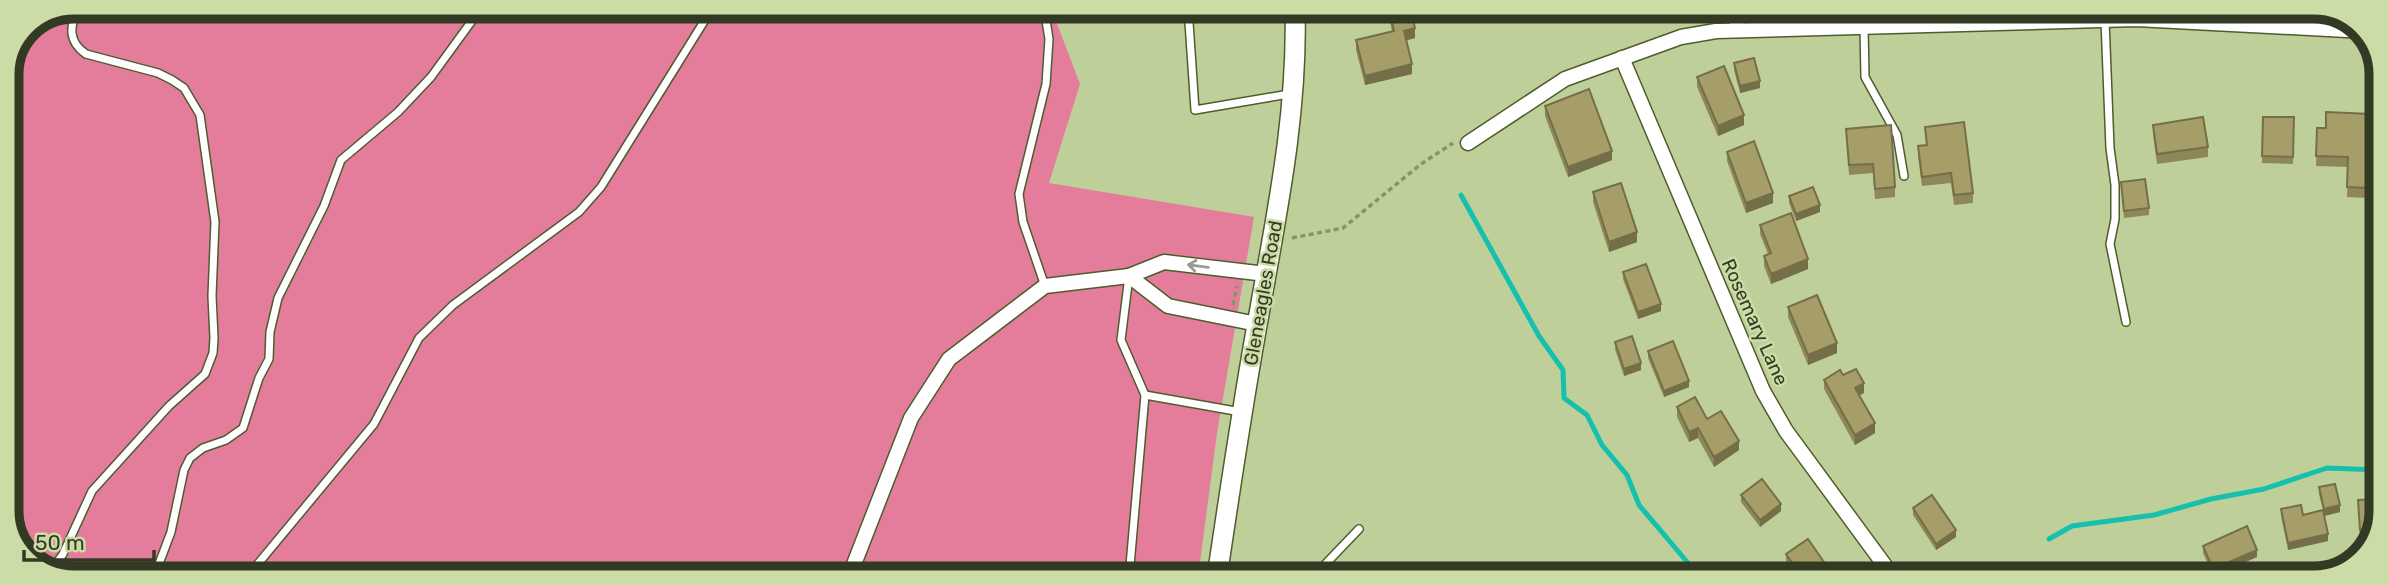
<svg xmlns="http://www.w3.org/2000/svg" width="2388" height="585" viewBox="0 0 2388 585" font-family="Rubik,sans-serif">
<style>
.green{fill:#e37d9b}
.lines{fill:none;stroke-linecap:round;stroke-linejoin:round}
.stream{stroke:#16c0ad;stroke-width:5}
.service-casing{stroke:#4f5c2b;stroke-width:10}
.minor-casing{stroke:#4f5c2b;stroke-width:17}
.tertiary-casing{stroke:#4f5c2b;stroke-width:22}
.path{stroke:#87946b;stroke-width:3.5;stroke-dasharray:5 3.5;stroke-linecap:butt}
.service{stroke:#fff;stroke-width:7}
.minor{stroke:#fff;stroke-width:14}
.tertiary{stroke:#fff;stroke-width:19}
.wall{fill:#8e8859}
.shaded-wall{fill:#746f49}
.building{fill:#a59e68;stroke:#746f49;stroke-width:2}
.oneway{stroke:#999c92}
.labels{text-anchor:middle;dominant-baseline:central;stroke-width:5;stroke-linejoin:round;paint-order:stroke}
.street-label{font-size:19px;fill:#333a24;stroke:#cbdca6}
.rim{fill:none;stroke:#333a24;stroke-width:9}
</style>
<rect width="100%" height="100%" fill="#becf9a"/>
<path class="green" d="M74,7L1051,8L1080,84L1049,183L1254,217L1217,433L1198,577H60L24,556L8,519L7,74L27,26Z"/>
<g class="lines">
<g class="stream">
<path d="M1461,195L1539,336L1563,370L1564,398L1587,415L1602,445L1627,475L1639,505L1688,563L1705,578"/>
<path d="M2049,539L2072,526L2154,515L2211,499L2264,489L2327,468L2380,470"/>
</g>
<defs>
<g id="service">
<path d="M1044,8L1049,39L1046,84L1019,194L1023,222L1045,286"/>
<path d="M1188,8L1195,110L1289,94"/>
<path d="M2105,20L2110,148L2115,185V219L2110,244L2126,322"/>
<path d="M1864,27L1865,77L1897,135L1904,176"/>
<path d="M1129,276L1121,340L1145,395L1129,577"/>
<path d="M1145,395L1241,412"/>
<path d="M51,571L63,554L92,491L169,406L205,374L213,353L214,338L212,296L215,222L200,115L184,88L172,80L158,73L86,54C67,41 71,27 76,7"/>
<path d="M154,577L171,532L184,470L190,458L203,448L226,440L243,428L259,378L269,359L270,332L278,298L324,206L341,160L398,112L431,77L482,7"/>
<path d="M247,577L374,424L419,338L453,305L579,212L601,187L713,7"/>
<path d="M1313,577L1359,529"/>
</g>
<g id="minor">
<path d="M1736,8L1737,30"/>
<path d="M1622,58L1763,391L1786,431L1894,578"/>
<path d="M1468,143L1565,79L1681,37L1716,31L2136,19L2365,31"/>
<path d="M1257,324L1168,306L1129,276L1164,262L1266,274"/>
<path d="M849,577L911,418L949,359L1045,286L1129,276"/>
</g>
<path id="tertiary" d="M1217,577C1230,489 1243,402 1259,314C1277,212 1298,112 1295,8"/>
</defs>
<use href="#service" class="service-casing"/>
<use href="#minor" class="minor-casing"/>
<use href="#tertiary" class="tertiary-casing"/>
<g class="path">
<path d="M1292,238L1343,228L1421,164L1453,143"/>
<path d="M1233,305L1237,286"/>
</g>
<use href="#service" class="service"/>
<use href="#minor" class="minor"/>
<use href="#tertiary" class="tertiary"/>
</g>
<g class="wall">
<path d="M1389,8L1415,38L1407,40L1412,74L1365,85L1356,50V40L1392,31L1389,18Z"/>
<path d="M1734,63L1760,88L1740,93L1734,70Z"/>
<path d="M1697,77L1744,125L1718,136L1697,87Z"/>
<path d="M1545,106L1612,160L1568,177L1545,116Z"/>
<path d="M2370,114L2368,198L2347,197L2348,167L2316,166L2317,128H2326Z"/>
<path d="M2263,117H2294L2293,164L2262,163Z"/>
<path d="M2153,125L2208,147V157L2157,164L2153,134Z"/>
<path d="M1925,127L1973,193V203L1954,205L1951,183L1922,186L1918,156V146L1926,145Z"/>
<path d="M1846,129L1895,187V197L1875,199L1873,173L1849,175Z"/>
<path d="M1727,152L1773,203L1746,213L1727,161Z"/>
<path d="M2121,182L2149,208V215L2124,218Z"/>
<path d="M1593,192L1637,242L1609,252L1593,202Z"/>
<path d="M1789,196L1820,212L1796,221L1789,203Z"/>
<path d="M1760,225L1808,269L1771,284L1764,266V256L1768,254L1760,234Z"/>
<path d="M1623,272L1661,311L1638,319L1623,279Z"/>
<path d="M1788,307L1837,353L1808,365L1788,317Z"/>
<path d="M1615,342L1641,370L1624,376L1615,349Z"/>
<path d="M1648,351L1689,387L1664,397L1648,358Z"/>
<path d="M1843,375L1864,393L1859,395L1875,433L1855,445L1824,389V380Z"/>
<path d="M1677,407L1707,419L1739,450L1714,467L1698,438L1689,442L1677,417Z"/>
<path d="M2319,487L2340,512L2324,516L2328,541L2288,550L2281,516V509L2303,515L2323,510L2319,494Z"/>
<path d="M1741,495L1781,511L1760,527L1741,502Z"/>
<path d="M2358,500L2380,525L2371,539L2360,540Z"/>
<path d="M1913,508L1956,537L1936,550L1913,515Z"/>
<path d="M2203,546L2257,557L2213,576L2203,553Z"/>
<path d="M1786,554L1833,578H1798L1786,561Z"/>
</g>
<g class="shaded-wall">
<path d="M1415,28V38L1404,41V31Z"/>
<path d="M1412,64V74L1365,85V76Z"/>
<path d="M1760,81V88L1740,93V86Z"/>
<path d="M1744,115V125L1718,136V126Z"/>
<path d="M1612,151V160L1568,177V167Z"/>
<path d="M1773,193V203L1746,213V203Z"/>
<path d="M1820,205V212L1796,221V214Z"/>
<path d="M1637,232V242L1609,252V242Z"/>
<path d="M1808,259V269L1771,284V274Z"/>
<path d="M1661,304V311L1638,319V312Z"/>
<path d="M1837,343V353L1808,365V355Z"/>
<path d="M1641,363V370L1624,376V369Z"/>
<path d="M1689,381V387L1664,397V391Z"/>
<path d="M1864,383V393L1855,398V388Z"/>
<path d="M1875,423V433L1855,445V435Z"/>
<path d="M1698,428V438L1689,442V432Z"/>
<path d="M1739,441V450L1714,467V457Z"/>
<path d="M1781,504V511L1760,527V520Z"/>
<path d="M2340,505V512L2324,516V509Z"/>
<path d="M1956,530V537L1936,550V544Z"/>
<path d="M2328,534V541L2288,550V543Z"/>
<path d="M2257,550V557L2213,576V569Z"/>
</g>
<g class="building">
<path d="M1389,8H1410L1415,28L1404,31L1412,64L1365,76L1356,40L1394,31Z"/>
<path d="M1754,58L1760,81L1740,86L1734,63Z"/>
<path d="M1724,66L1744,115L1718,126L1697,77Z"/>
<path d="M1589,89L1612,151L1568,167L1545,106Z"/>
<path d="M2326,112L2370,114L2368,188L2347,187L2348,157L2316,156L2317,128H2326Z"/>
<path d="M2203,117L2208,147L2157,154L2153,125Z"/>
<path d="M2263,117H2294L2293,157L2262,156Z"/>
<path d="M1964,122L1973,193L1954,195L1951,173L1922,177L1918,146L1927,145L1925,127Z"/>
<path d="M1891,125L1895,187L1875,189L1873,164L1849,165L1846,129Z"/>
<path d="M1754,141L1773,193L1746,203L1727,152Z"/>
<path d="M2145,179L2149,208L2124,211L2121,182Z"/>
<path d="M1621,183L1637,232L1609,242L1593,192Z"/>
<path d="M1813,187L1820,205L1796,214L1789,196Z"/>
<path d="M1791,213L1808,259L1771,274L1764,256L1771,253L1760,225Z"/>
<path d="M1646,264L1661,304L1638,312L1623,272Z"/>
<path d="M1817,295L1837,343L1808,355L1788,307Z"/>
<path d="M1632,336L1641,363L1624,369L1615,342Z"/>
<path d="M1673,341L1689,381L1664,391L1648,351Z"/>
<path d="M1856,369L1864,383L1855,388L1875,423L1855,435L1824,380L1840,370L1843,375Z"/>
<path d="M1695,397L1707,419L1721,411L1739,441L1714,457L1698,428L1689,432L1677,407Z"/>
<path d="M1762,479L1781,504L1760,520L1741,495Z"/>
<path d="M2335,484L2340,505L2324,509L2319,487Z"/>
<path d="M1932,495L1956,530L1936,544L1913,508Z"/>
<path d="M2380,499V525L2377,529L2360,530L2358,500Z"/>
<path d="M2301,505L2303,515L2323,510L2328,534L2288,543L2281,509Z"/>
<path d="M2247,526L2257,550L2213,569L2203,546Z"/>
<path d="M1808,539L1833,575L1829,578H1803L1786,554Z"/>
<path d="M2168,567L2177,578H2155Z"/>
</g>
<defs><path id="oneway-shaft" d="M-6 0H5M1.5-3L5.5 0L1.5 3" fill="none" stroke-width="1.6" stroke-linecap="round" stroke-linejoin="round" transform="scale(1.75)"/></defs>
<use class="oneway" href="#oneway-shaft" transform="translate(1198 266) rotate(-173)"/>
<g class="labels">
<g class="street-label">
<text transform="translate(1263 293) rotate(-80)">Gleneagles Road</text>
<text transform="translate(1755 322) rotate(66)">Rosemary Lane</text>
</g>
</g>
<path d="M0 0H2388V585H0ZM74 19H2314A55 55 0 0 1 2369 74V511A55 55 0 0 1 2314 566H74A55 55 0 0 1 19 511V74A55 55 0 0 1 74 19Z" fill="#cbdca6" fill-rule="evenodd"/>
<path class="rim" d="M74 19H2314A55 55 0 0 1 2369 74V511A55 55 0 0 1 2314 566H74A55 55 0 0 1 19 511V74A55 55 0 0 1 74 19Z"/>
<path d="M24 550v10h130v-10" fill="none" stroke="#333a24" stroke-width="3.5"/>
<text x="35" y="550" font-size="21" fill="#333a24" stroke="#cbdca6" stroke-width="5" paint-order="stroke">50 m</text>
</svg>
